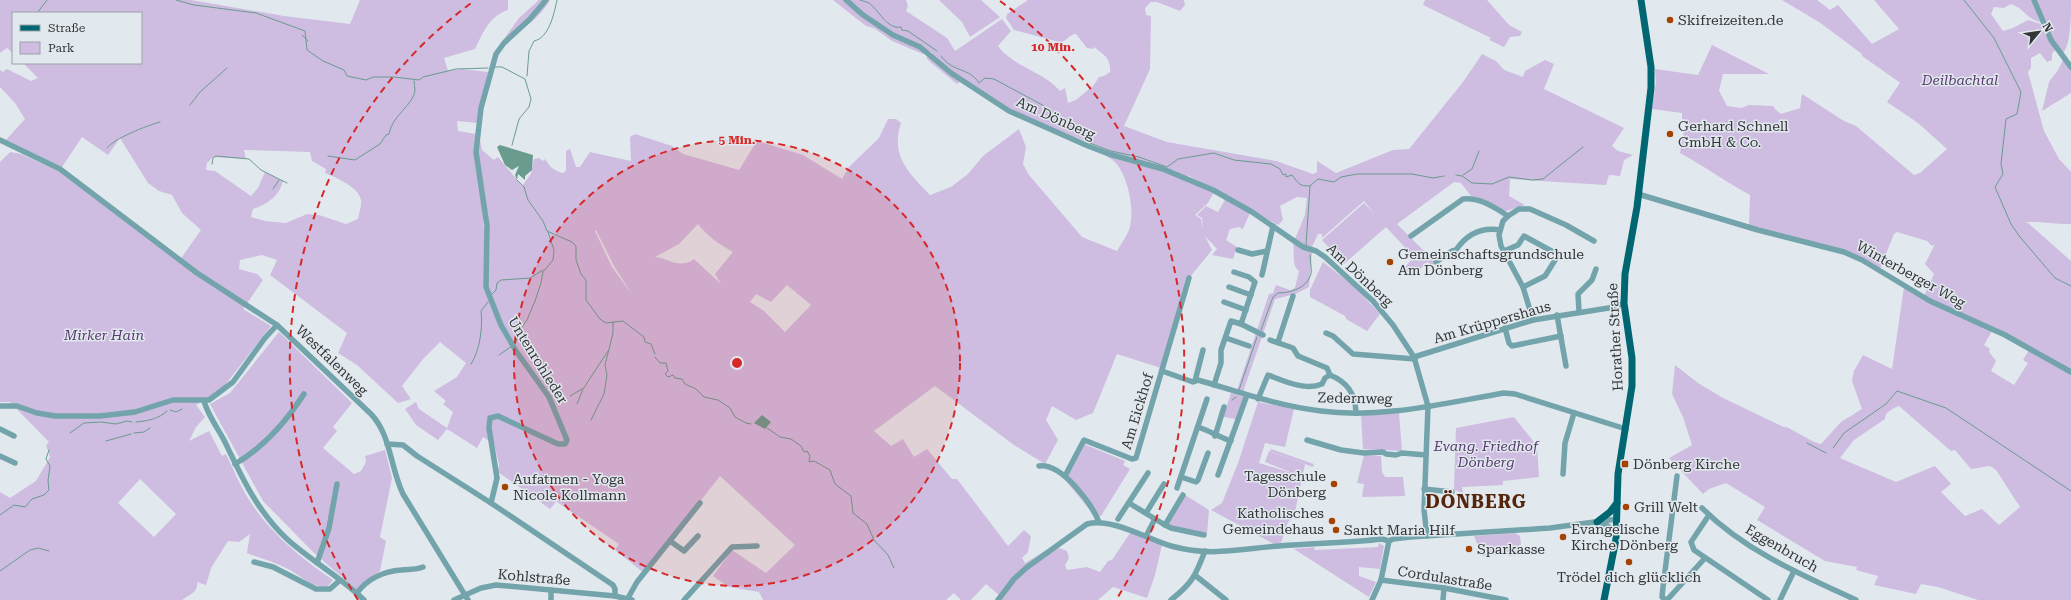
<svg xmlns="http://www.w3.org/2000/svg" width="2071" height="600" viewBox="0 0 2071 600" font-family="'Roboto Serif',serif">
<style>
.green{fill:#cebce1;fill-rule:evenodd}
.water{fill:#699c8e}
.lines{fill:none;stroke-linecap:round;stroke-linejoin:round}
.stream{stroke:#699c8e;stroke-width:1}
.minor{stroke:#73a4ab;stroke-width:5.5}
.major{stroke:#006772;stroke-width:7}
.ring{fill:none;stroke:#d62828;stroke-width:2;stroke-dasharray:7 5}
.poi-dot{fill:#a44200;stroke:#e2e9ee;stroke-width:1.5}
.labels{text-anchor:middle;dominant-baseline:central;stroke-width:3;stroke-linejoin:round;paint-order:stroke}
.poi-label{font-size:14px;fill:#343638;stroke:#e2e9ee;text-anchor:start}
.park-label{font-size:14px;font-style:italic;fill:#563b6e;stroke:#e2e9ee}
.street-label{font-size:14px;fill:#343638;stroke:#e2e9ee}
.district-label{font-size:18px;font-weight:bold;letter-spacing:1px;fill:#55250c;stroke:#e2e9ee}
.centre{fill:#d62828;stroke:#e2e9ee;stroke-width:2}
.ring-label{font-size:12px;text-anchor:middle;font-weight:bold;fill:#d62828;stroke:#e2e9ee;stroke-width:3;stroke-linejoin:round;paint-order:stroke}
</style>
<rect width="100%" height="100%" fill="#e2e9ee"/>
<g class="green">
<path d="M0,0H191L284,16L350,24L360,0H508V10C489,16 483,33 475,49L444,58L448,71L462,69L488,72L477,123L457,121L458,131L476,134L484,229L488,228L478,152L480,140L482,150L494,160L498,157L522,186L531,174L534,159L539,158L543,161L545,159C550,167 554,171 563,173L566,171V151L570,149L576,167H580L590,152L631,161L630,137L635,134L672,146L683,154L739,170L757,141L803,155L842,179L849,167L879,138L888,119H896L901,123C890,156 909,173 930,195L951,187L968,174L983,156L1019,129L1026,147L1023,164L1029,175L1082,237L1117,251C1121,244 1126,237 1129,230C1135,212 1129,183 1119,167C1115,160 1106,156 1100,152V147L1020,115L961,81L957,84L929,61L926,57L933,56L931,51L929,53L926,50L923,54L892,41L874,28L866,26L833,0H906L908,6L906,11L947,38L955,51L1002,19L1011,31L998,46C1013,67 1043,71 1060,91L1065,88L1068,103L1076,100L1094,85L1099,77L1104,76L1110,72C1111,58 1104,55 1094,47L1093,49L1087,48L1076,34C1069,34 1066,43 1059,42L1014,30L1006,18L1007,14L1028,0H1184L1185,5L1180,11L1157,2H1151L1145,8L1146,15L1151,16L1150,69L1124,126L1167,142L1276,161L1313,174L1317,172V161L1336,173L1393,150L1409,149L1463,82L1482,54L1496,61L1504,70L1523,77L1525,71L1545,60L1554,64L1544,89L1624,128L1612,146L1618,151L1633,155L1624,160L1620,176L1609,175L1606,185L1510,179L1509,196L1525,205L1506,211L1471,196L1461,183L1454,182L1397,224L1437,264L1431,265L1427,262L1413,277L1404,268L1414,257L1386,227L1344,264L1322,240L1364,203L1374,213L1364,201L1322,238V234H1318L1312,247L1304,245L1295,239L1305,215L1307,198L1297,197L1280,206L1283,220L1278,225L1187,175L1193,182L1214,192L1208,203L1195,215L1201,219L1203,229L1202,218L1197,215L1206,206L1218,212L1226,198L1250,213L1243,229L1239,227L1230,229L1226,240L1237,247L1233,259L1212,255L1217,249L1205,236L1212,250L1190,277L1186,278L1161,368L1117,354L1093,413L1076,420L1052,406L1046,420L1058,440L1045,464L1014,445L935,386L874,431L891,446L903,439L914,457L927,449L952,479H957L1008,546L1024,530L1031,536L1028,552L1022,558L1025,563L1045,551L1049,554L1059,548L1067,551L1069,558L1065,565L1067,570L1087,567L1100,572L1108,561L1112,560L1130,533L1162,545L1155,575L1147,598L1113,587L1098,600H1001L999,595L986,584L971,600H961L954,593L946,600H763L759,592L729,587L713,576L732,550L766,573L795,545L720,476L644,573L615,550L619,544L557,502L561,496L550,509L498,472L499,464L494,444L483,437L477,448L447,429L438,440L416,425L405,409L416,402L419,409L447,428L453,412L443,404L446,401L434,391L457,377L466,363L440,342L423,359L402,386L411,399L398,403L357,365L338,353L347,333L270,275L277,260L262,255L240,260L239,269L257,274L263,280L243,309L271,326L222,389L196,405L205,417L196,427L189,441L209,431L222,456L226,454C234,471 242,490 253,506C274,536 303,560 333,580L328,586C311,589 300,574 286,568C274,562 260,558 247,553L250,534L239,542L228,541L211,568L206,585L197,582C199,592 189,595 182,600H0V492L10,498L36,481L50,457L46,445L49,442L10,402H0V162L10,152L21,154L58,171L179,261L201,230L182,213L172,195L159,191L148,183L120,138L108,155L82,137L62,167L6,140L25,119L15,103L0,87V70L3,72L7,69L31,81L38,78L23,63H64V65L65,63H141V13H13V53L7,48L0,53ZM244,150L310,152L312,161L326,169L325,173C335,177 359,187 361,200C362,205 359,213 358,219L346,224L319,215L307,214L286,223L265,221L251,217L253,209C267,204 279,197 283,181L265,172L258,188L251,196L215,171L206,170L207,163L213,157L246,159ZM698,224C708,237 719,244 733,252L715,274L721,284L694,259C679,270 669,258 655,257L679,244ZM596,230L614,266L633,296L612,267L595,231ZM787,285L811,305L785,332L764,311L750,302L756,294L771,302ZM140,479L176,514L154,537L118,503Z"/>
<path d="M539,0H550C540,19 515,34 498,47L519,18Z"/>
<path d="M939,0H981L1000,17L970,37L962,22Z"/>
<path d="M1425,0H1487L1509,25L1522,32L1520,36L1510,37L1504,47L1489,40L1491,38L1423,5Z"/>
<path d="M1782,0H1817L1830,10L1838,5L1872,44L1899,29L1874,0H2032L2040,22C2025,18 2025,9 2011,4L2004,8L1994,7L1991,14L2003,31L2013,28L2028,20L2041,24L2055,50L2052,53V60L2047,62L2040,53L2031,58V68L2028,72L2044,131L2059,159L2071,172V224C2061,225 2031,220 2025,223H2028L2071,261V370L1924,296L1934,274L1925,264L1935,244L1932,246L1927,241L1897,232L1894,234L1880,269L1859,256L1749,226L1750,195C1726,182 1704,166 1680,153L1686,120L1682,119V113L1652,109L1656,83L1655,69L1698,75L1712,45L1769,74H1723L1719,91L1727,106L1741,108L1749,105L1773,106L1776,110L1781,114L1800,108L1802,94L1844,121L1856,126L1914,175L1920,173L1947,149L1918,123L1887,102L1900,83L1899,82L1862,56V54L1819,22Z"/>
<path d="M2034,0H2071C2071,14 2071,44 2063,53L2051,40Z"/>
<path d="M2063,60L2071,69V93L2042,111L2049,82L2058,70Z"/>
<path d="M1293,243L1312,252L1309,287L1295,294L1275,299L1243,392L1237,390L1269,294L1273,293L1276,285L1290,290L1295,288L1299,271C1291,265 1295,252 1293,243Z"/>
<path d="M1323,262L1354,286L1380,314L1367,331L1346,319L1345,316L1310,297V290Z"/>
<path d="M1904,287L1992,331L1984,345L1990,349L1989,352L1996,361L1991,371L2014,385L2028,363L2023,360L2029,350L2071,374V600H1978L1938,587L1921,584L1916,594L1874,585L1878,576L1856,570L1857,567L1825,561L1757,520L1765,507L1726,483L1709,489L1703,494L1669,458L1692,445L1683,417L1672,394L1675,365L1698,383L1723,398L1786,428L1785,426L1814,442L1821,444L1841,422L1862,409L1852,381L1854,371L1863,355L1892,369ZM1899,406L1951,451L1955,450L1971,469L1990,466L1996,470L2020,507L1999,525L1982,509L1965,516L1941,492L1951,484L1935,466L1896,482L1840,458L1854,440L1885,419C1885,412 1893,408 1899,406Z"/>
<path d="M279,332L352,403L333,427L337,431L323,448L354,474L361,471L366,462L365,456L385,450L392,478L380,537L386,541L380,571L365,582L357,590L313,552L263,501L210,404L230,393Z"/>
<path d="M1231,393L1244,397L1236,419L1223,417Z"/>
<path d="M1258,402L1294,409L1285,447L1265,443L1259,463L1295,474L1265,462L1269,451L1305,464L1294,517L1288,522L1281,543L1274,544L1211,510L1222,503L1238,463Z"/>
<path d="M1399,413L1402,451L1363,449L1361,415Z"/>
<path d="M1514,417L1537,446L1539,477L1503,481V485L1462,487L1463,493L1454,490L1456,428Z"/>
<path d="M1084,444L1125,461L1123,465L1130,469L1101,516H1095L1065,480Z"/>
<path d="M1271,449L1314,464L1313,467L1270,451Z"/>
<path d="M1364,455L1381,456L1382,472L1385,477H1403L1405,496L1362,497L1364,484L1357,483Z"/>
<path d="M1185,495L1209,510L1207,534L1171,527L1167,524Z"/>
<path d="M1515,533L1520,536L1521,545H1519V549L1513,556H1508L1505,551L1502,552V554L1482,556L1474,536Z"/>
<path d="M1379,543L1384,546L1380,569L1359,567V576L1376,582L1369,597L1294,549L1314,547L1315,550L1378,547Z"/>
</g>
<g class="water">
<path d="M500,145L533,155L532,170L525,176V180L518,174L517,180L515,175L519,166L512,170L505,165L497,147Z"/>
<path d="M762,415L771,422L765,429L754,423Z"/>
</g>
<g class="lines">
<g class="stream">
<path d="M176,0L194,5L256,13L305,31L307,50L323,61L344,70L347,76L366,80L373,77H394L419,80L423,77L456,69L488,68"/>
<path d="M860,0C863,1 867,2 869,3C879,10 887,30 901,27L902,30L908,31L937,51"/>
<path d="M1964,0L1994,38L2021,92L2017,114L2006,119L2001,164L2003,174L1995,187L2011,224L2020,237L2055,278L2071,286"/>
<path d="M37,13L47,0"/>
<path d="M302,35L308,41"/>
<path d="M941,56C953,73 969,67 979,83L985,78L994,79L1048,108L1076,133"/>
<path d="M495,67H502L525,79L531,99L529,107L519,119L512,145"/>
<path d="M527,76L529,51L534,41C549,38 554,14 557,0"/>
<path d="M190,105L200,92L227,68"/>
<path d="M1087,142L1111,151L1139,157L1167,167L1178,159L1214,153L1234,160L1271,164L1280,169L1283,175L1286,174V177L1292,175C1299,184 1299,186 1310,186L1318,179L1334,182L1341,177L1357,174H1412L1433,178L1444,176"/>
<path d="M107,148C113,139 148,125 160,122"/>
<path d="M328,156L355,160L380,144L386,135L389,134C392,115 414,105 415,90C415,87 414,84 414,81"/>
<path d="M212,164L213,158L216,156L249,159L261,170L287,183"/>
<path d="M1456,175L1462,176L1472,183L1492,184L1509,177L1532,180L1543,179L1583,147"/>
<path d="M1463,175L1472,169L1479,151"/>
<path d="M517,180L524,187L528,200L543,221L547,231L572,242L576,246V260L581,274L586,280V300L600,319L606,323L623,321L644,337L645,342L651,344L655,354"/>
<path d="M273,189L279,180"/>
<path d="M1306,245L1310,186"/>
<path d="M492,294L496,290L497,283L501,280L530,278L543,270"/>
<path d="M1261,330L1273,297L1278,293C1291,293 1307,288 1311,274C1312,269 1310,261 1310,255"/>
<path d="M515,344L520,330L527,320L535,301L541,283L543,272L553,260L554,250L548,232"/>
<path d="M499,355L512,346"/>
<path d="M655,357L660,363H666L668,371L665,374L668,377L673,375L675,378L682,379L685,384L696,389L704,397L718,400L730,408L735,417L746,423L751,424"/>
<path d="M471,364C480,351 483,326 481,311L488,302"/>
<path d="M1239,390L1257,337"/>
<path d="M570,396L582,389"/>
<path d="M1232,400L1236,397"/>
<path d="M577,404L583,389L608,351"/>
<path d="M170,410L176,412L182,409"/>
<path d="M591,420L604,394L607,375L605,365L613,333V322"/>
<path d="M136,422C147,421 159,419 167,411"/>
<path d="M767,428L780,437L791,439L801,446L804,452L807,451L810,456L809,462L814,461L830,470L835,484L851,496L853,513L867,524L874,540L888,555L894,568"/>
<path d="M70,433L84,423L101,422L116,424L127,421L132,422"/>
<path d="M134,433L144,432L150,428"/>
<path d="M106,441L131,434"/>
<path d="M1807,443L1826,453"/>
<path d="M1833,448L1844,433L1886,404L1897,391L1946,408L2071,491"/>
<path d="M0,515L14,505L25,507L32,499L44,495L49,490L48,481L50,466L46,459L49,450"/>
<path d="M0,571L30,550L38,548L49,551"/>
</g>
<g class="minor">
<path d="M846,0L863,15L893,35L920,47L951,73L1009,111L1088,146L1109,154L1163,169L1213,190L1252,212L1303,247L1316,251L1325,257L1373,301L1393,325L1414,357L1428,406L1424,510L1427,536"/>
<path d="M2034,0L2051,40L2071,67"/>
<path d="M0,140L60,169L197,273L277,325L371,414C391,435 390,467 403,494L468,600"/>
<path d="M1638,194L1758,230L1844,252L1862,260L1930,301L2005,335L2071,372"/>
<path d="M1411,236L1463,199C1479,197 1494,207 1508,216"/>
<path d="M1238,250L1252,254L1267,251"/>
<path d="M1504,251L1518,245L1524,236L1555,253"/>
<path d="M1436,262L1452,251L1456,250C1467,234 1481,227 1500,230"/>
<path d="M1262,275L1273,226"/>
<path d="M1229,287L1251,295"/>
<path d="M1523,287L1545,276L1557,257"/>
<path d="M1224,302L1246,310"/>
<path d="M1579,311L1578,294L1592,280L1596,269"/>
<path d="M1557,315L1566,366"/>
<path d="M1533,320L1523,287L1501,246L1499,235L1503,221L1508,216L1519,209H1530L1566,225L1594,241"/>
<path d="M1241,324L1263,335"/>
<path d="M1505,328L1509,343L1512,346L1561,336"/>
<path d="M1326,333L1333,336L1353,354L1415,359"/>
<path d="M1226,338L1249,346"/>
<path d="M1270,340L1293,348L1298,356L1327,368L1330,375C1347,382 1355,393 1356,412"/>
<path d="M1278,342L1293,296"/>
<path d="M1414,357L1533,320L1615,307L1624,303"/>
<path d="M1162,371L1193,382L1198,380C1239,392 1278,406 1321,411C1382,419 1445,403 1504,393L1515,394L1626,429"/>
<path d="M1195,381L1203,350"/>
<path d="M1214,385L1221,363V350L1231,321L1241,324L1255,282L1249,277L1234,272"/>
<path d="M1258,399L1268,375C1284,381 1305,391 1322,384L1325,378L1330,375"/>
<path d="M204,401C208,416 218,428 225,442C242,478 258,512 287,539C311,561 341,577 364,600"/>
<path d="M0,406H17L37,413L55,416H100L135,412L173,400H209L233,382L265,338L277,325"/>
<path d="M1198,427C1210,431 1219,437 1231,441"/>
<path d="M0,429L14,436"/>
<path d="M1215,436L1224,407"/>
<path d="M1307,440L1341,450L1364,453L1383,452L1386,454L1396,455L1402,453L1426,455"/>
<path d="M387,444L403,445L417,456L491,503L613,585L615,589V596"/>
<path d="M0,456L15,463"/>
<path d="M235,464C264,447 286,422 304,394"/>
<path d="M1039,466C1062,463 1091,503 1099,522"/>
<path d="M1563,474L1565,443L1574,413"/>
<path d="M1218,475L1247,395"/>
<path d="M1065,476L1084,440L1132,459L1136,458L1189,278"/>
<path d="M1181,477L1196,482L1198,480L1208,453"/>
<path d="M1177,488L1207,399"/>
<path d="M1424,489L1452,492"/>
<path d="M491,503L497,478L489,428L490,418L498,416L558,444H565L567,440L549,397L516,351L501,325L486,287L487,226L476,152L481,108L496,54L504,43L530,19L546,0"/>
<path d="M1129,503L1165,525L1183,495"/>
<path d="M1702,508C1745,551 1802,575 1856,600"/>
<path d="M1146,513L1164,484"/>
<path d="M1709,515L1691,542L1694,550L1768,600"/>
<path d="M1118,519L1148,473"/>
<path d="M1599,522C1607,525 1612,527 1615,535"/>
<path d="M1165,525L1171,528L1204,535"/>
<path d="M1146,536L1155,519"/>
<path d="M670,541L684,551L698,536"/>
<path d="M254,562L273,567L316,589H330L339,581"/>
<path d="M317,563L329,528L337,484"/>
<path d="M1196,576L1226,600"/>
<path d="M1381,580L1444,588L1506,600"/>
<path d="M551,590V600"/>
<path d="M357,593C367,579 384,571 401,570C409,569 416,570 423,567"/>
<path d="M628,598L637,582L700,503"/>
<path d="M454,600L481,588L496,585L615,596L632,600"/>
<path d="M684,600L732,547L757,546"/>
<path d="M998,600L1014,579L1026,568L1087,524C1111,517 1147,539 1171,546C1211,557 1240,549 1279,546C1313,543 1348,543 1382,539L1389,541L1393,539L1410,537L1550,528L1617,519"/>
<path d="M1171,600C1192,583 1195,577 1205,551"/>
<path d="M1372,600L1381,580L1389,541"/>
<path d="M1443,600L1444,588"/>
<path d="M1666,600L1662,597L1663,587L1677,476"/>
<path d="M1667,600L1705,558"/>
<path d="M1780,600L1794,571"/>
</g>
<g class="major">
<path d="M1597,522L1610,512L1617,503"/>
<path d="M1604,600L1616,539L1618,474L1632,386V358L1624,303L1625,274L1637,207L1651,88V67L1641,0"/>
</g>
</g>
<circle cx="737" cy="363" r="223" fill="#d62828" fill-opacity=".12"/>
<g class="ring">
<circle cx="737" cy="363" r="223"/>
<path d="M358 600A447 447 0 0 1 474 1M1000 1A447 447 0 0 1 1116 600"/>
</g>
<g class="poi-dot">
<circle cx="1670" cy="20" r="4"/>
<circle cx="1670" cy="134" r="4"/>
<circle cx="1390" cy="262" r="4"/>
<rect x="1621" y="460" width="8" height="8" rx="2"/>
<circle cx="1334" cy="484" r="4"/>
<circle cx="505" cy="487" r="4"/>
<circle cx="1626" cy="507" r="4"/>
<circle cx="1332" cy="521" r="4"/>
<circle cx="1336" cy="530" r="4"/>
<circle cx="1563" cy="537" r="4"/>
<circle cx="1469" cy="549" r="4"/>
<circle cx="1629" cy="562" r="4"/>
</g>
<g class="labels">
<g class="poi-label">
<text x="1678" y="20">Skifreizeiten.de</text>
<text x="1678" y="126">Gerhard Schnell<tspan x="1678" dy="16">GmbH &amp; Co.</tspan></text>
<text x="1398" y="254">Gemeinschaftsgrundschule<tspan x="1398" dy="16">Am Dönberg</tspan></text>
<text x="1633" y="464">Dönberg Kirche</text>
<text x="1326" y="476" text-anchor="end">Tagesschule<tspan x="1326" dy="16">Dönberg</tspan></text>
<text x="513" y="479">Aufatmen - Yoga<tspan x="513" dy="16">Nicole Kollmann</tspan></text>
<text x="1634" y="507">Grill Welt</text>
<text x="1324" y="513" text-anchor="end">Katholisches<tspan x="1324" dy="16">Gemeindehaus</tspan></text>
<text x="1571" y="529">Evangelische<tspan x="1571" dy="16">Kirche Dönberg</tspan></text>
<text x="1344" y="530">Sankt Maria Hilf</text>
<text x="1477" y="549">Sparkasse</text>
<text x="1629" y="577" text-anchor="middle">Trödel dich glücklich</text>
</g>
<g class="park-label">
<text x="1960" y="80">Deilbachtal</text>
<text x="104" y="335">Mirker Hain</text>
<text x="1486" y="446">Evang. Friedhof<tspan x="1486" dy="16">Dönberg</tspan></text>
</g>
<g class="street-label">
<text transform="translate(1056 118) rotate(24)">Am Dönberg</text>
<text transform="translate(1911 274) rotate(29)">Winterberger Weg</text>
<text transform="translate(1360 275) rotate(43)">Am Dönberg</text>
<text transform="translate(1492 322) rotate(-16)">Am Krüppershaus</text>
<text transform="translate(1615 337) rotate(-93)">Horather Straße</text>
<text transform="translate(332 360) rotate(44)">Westfalenweg</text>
<text transform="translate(538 360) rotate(58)">Untenrohleder</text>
<text transform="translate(1355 398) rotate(1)">Zedernweg</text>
<text transform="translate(1137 411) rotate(-73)">Am Eickhof</text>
<text transform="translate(1782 548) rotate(30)">Eggenbruch</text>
<text transform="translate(534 577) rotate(5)">Kohlstraße</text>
<text transform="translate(1445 578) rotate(9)">Cordulastraße</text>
</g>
<g class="district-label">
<text x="1476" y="501">DÖNBERG</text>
</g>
</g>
<circle cx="737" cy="363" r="6" class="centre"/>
<g class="ring-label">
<text x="1053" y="51">10 Min.</text>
<text x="737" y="144">5 Min.</text>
</g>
<rect x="12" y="12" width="130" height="52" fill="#e2e9ee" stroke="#9ca1a5"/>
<rect x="20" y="25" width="20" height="6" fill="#006772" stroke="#9ca1a5"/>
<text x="48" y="32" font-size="12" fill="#343638">Straße</text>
<rect x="20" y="42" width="20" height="12" fill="#cebce1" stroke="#9ca1a5"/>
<text x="48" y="52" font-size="12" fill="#343638">Park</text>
<g transform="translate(2039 32) rotate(61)" stroke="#e2e9ee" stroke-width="3" paint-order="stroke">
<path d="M0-3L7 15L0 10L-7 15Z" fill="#343638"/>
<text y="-6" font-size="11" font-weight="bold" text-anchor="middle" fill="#343638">N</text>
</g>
</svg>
